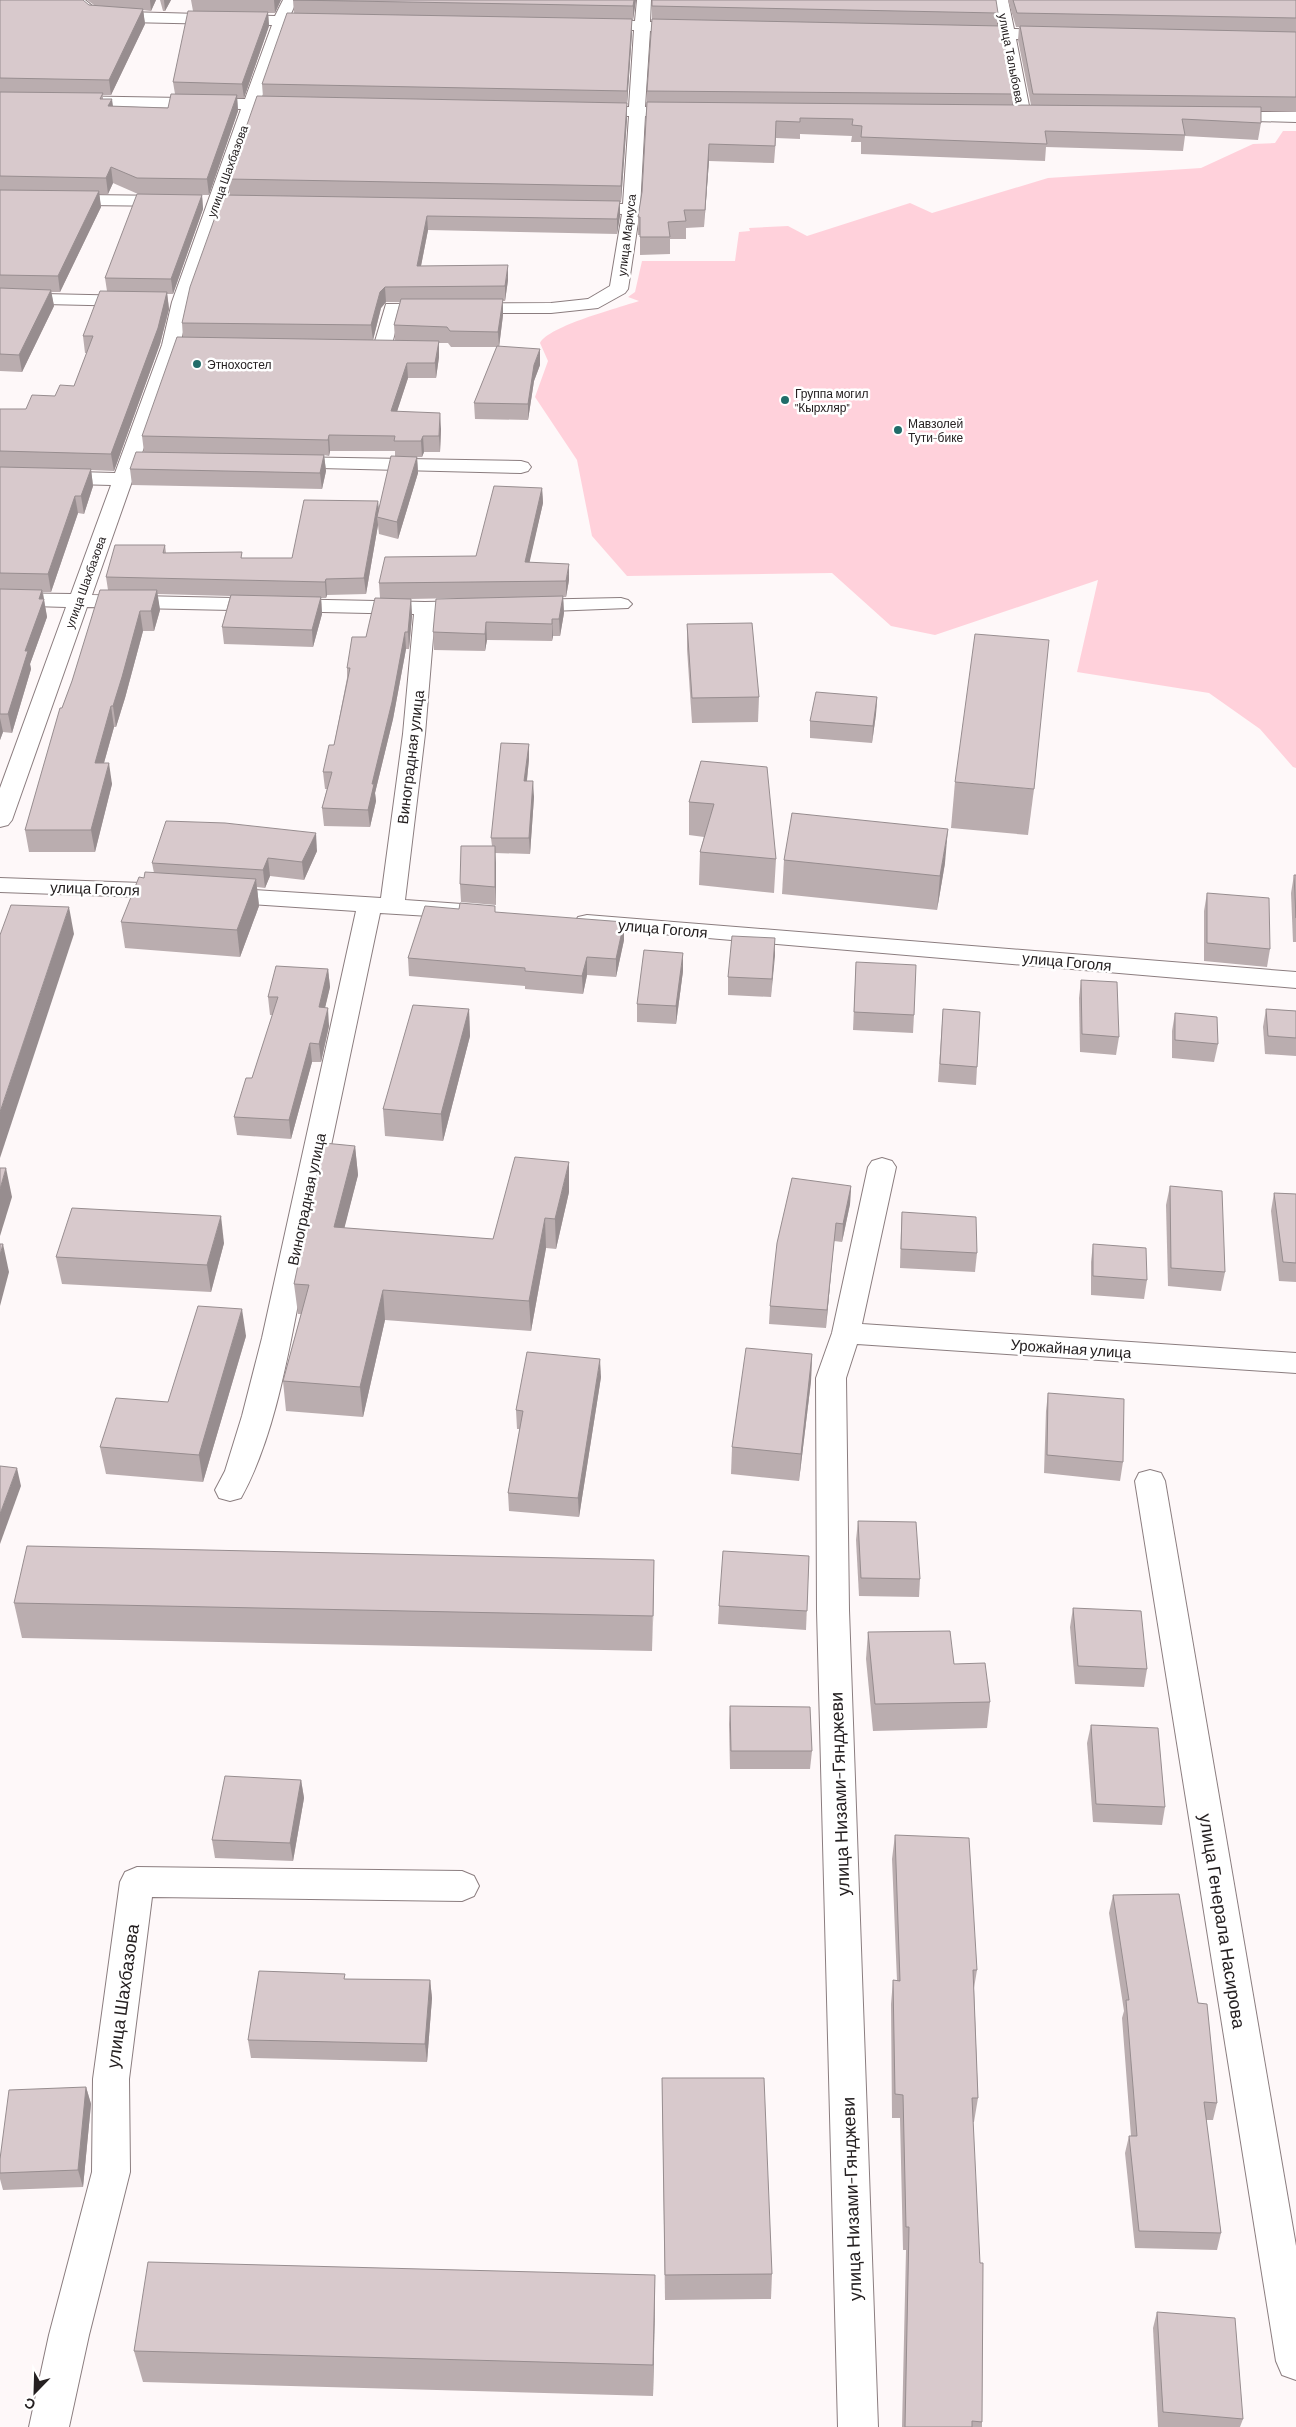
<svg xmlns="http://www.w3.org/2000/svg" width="1296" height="2427" viewBox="0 0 1296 2427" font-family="Barlow,sans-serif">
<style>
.green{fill:#ffd1db}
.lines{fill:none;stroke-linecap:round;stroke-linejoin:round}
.minor-casing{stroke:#8b7d7f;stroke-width:2}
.minor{fill:#fff;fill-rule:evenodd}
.wall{fill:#baadaf;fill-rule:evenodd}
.shaded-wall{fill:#978d8f}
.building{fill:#d8c9cc;stroke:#978d8f}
.poi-dot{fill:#216c69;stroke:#fff;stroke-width:2}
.labels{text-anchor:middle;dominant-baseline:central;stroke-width:5;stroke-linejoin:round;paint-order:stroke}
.far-street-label{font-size:12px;fill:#252021;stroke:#fff}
.far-poi-label{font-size:12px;fill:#252021;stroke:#fff;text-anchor:start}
.street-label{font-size:15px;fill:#252021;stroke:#fff}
.near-street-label{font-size:18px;fill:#252021;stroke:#fff}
</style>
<rect width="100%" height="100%" fill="#fef8f9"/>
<path class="green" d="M1283,131H1296V768L1293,767L1260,729L1209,693L1077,672L1098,580L935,635L891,626L832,573L627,576L592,536L577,460L535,397L548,361L540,343C549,326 618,308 639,301L628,297L635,292L642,261H735L739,232L750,231L749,228L788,226L807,236L910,203L932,213L1048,178L1201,168L1253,144L1275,143Z"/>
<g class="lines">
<defs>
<g id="minor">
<path d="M69,0H85L96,9L126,12L275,16L283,0H297L290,16H322L330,21L322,26L287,25L261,100L298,102L300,105L298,108L257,109L190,302L180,345L92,595L425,602L472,601L480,602L483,607L480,612L435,614L425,734L405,900L462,904L471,906L474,911L471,916L462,918L380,913C355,1032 330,1150 305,1269C290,1342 277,1433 241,1498L230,1501L219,1498L215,1490L225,1471L242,1416L262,1338L356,911L221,902L212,900L209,895L212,890L221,888L381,898L403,734L414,614L87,607L12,820L8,825L0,827V788L66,607L0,605V593L71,594L111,485L0,482V470L115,473L162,345L172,302L241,109L0,105V95L245,99L272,25L126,22L92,18L87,16Z"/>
<path d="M637,0H651L650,22H690L698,27L690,32L650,31L645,107H685L691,109L693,112L691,115L685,117L645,116L640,209L628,289L625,293L598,308L551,313H400L391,348L389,352H375L373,348L386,304L551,303L588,299L610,286L622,214L582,213L576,212L573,208L576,204L582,203L623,204L629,116H590L584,114L582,111L584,108L590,106L629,107L634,30H595L587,25L595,20L635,21Z"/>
<path d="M994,0H1008L1014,29L1057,30L1065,35L1057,40L1016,39L1031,116L1029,119H1017L1015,116L1001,38H965L957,33L965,28L999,29Z"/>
<path d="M1223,112H1296V122L1217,120L1215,117L1217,114Z"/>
<path d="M0,194L172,196L178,197L181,201L178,205L172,206L0,204Z"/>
<path d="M0,293L133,296L139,297L142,301L139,305L133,306L0,303Z"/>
<path d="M287,457L521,461L528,463L531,467L528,471L521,473L280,467L277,463L280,459Z"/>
<path d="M621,598L628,600L632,604L628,608L525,612L517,611L514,606L517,601L525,600Z"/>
<path d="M0,878L171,884L180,886L183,891L180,896L171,898L0,892Z"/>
<path d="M587,915L1296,972V988L578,927L575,922L578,917Z"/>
<path d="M882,1158L892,1161L896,1167L862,1324L1296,1353V1373L857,1344L846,1378L849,1610L878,2427H838L817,1610L816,1378L832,1333L868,1167L872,1161Z"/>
<path d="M1150,1470L1161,1473L1165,1481L1296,2246V2380L1282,2375L1276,2361L1135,1481L1139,1473Z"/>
<path d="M137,1867L462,1871L474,1876L479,1886L474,1896L462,1901L152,1897L129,2079L130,2172L89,2335L69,2427H29L49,2335L92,2172L93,2079L120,1882L125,1872Z"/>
</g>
</defs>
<use href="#minor" class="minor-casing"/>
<use href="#minor" class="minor"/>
</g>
<g class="wall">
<path d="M0,0L94,5L87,0H156L151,11L143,10L145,24L111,95H103V99L113,106L168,108L175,94L173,82L193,11L191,0H281L275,13H268L269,26L244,98H237L238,111L209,195H202L203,209L173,294H167L169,309L160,344L114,471L91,470L93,486L84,514L78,513L51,592H43L47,617L30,664L31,669L12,733L3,732L0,740V409H26L55,396L74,386L87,353H85L83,336L107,291L105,278L138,194L113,183L108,194H99L101,207L60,292H51L54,306L22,372L0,371Z"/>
<path d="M160,0H171L165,11H163Z"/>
<path d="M293,0H636L633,20H632V33L627,105V119L621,202H620V216L617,234L428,230L421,266L508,280L505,301H503V315L499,347L540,365L534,381L528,420L475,419L474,403L497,347H451L448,343H439V357L436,378H408L397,411L441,429L440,452H424L422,457H417L418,473L398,539L379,534L378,525L366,594L327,595L326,598H321L322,614L313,647L224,644L222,627L230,596L157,594L160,610L154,631H143L125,698L116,727H114L104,763L112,784L95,852H29L25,830L62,708L108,590L106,577L165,545L166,553L243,558H292L379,510L395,456V451H330L329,456L324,455L326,471L322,489L132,485L130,469L144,452L142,436L183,338L182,323L230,195L228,179L263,97L262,84L294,14ZM386,302H400L394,325L395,341L373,340L381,308Z"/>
<path d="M652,0L998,13L997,26L1013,94L1012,105H1031L1018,40L1019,27H1016L1008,0H1296V112L1261,111V123L1258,140L1185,136L1183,151L1046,147L1045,161L861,154V142H851L852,136L800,134V139L776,138L774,163L709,161L704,227L686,228V239H670V254L640,255V235H638V217L642,192L647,91L652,19Z"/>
<path d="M542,488L543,503L529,562L569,580L566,597H563L564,613L560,636H553L552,641L487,640L485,651L434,650L433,632L459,598L411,599L412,616L409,649H406L393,719L375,793L376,801L370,827L324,826L322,808L327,789H325L323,772L334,745L347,678V668L366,637L380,598L379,583L476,556Z"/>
<path d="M687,624L759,697L758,722L692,723L687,649Z"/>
<path d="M877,697L876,714L872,743L810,738V721Z"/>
<path d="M529,744V759L527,781L534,797L530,854L495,853L496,905L461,902L460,884L492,846L491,838Z"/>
<path d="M701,761L776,859L774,893L699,885L700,852L704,837L689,835V802Z"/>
<path d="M955,782L1034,789L1028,835L951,828Z"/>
<path d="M317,851L304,880L270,876L265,888L257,887L259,906L240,957L125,948L121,922L144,878L154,873L152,863Z"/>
<path d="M784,860L945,863L937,910L782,894Z"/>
<path d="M1294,875H1296V942H1293L1291,893Z"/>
<path d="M1207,893L1270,949L1267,967L1204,961V911Z"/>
<path d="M459,909L495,912L624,940L616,977L587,975L583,994L525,989V986L409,976L408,958Z"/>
<path d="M775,938L771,997L728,995V977Z"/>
<path d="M856,962L914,1015L913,1033L853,1030Z"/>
<path d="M328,969L330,987L325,1007L329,1026L321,1062H312L291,1139L237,1135L234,1117L252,1078L273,1015H270L268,997Z"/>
<path d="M683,971L676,1024L637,1022V1004Z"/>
<path d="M1081,980L1119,1037L1116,1055L1080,1052L1079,998Z"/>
<path d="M469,1009L470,1036L443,1141L385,1136L383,1109Z"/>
<path d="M943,1009L977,1067L976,1085L938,1082Z"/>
<path d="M1266,1009L1296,1011V1056L1265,1054L1263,1027Z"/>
<path d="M1175,1013L1218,1044L1214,1062L1172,1058V1031Z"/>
<path d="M355,1146L358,1175L344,1228L493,1239L569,1192L556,1249L546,1248L531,1331L385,1320L363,1417L286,1411L283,1381L301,1314H298L294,1284Z"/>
<path d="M851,1186L850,1204L842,1242L834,1241L826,1328L769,1324L770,1306Z"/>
<path d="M1170,1186L1225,1272L1221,1291L1168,1286L1166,1205Z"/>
<path d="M1274,1193L1296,1194V1282L1279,1281L1271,1211Z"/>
<path d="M902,1212L977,1253L975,1272L900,1268L901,1231Z"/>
<path d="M224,1243L211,1292L62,1284L56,1257Z"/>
<path d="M1093,1244L1147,1280L1144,1299L1091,1295V1262Z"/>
<path d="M246,1336L203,1482L106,1474L100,1447L168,1402Z"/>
<path d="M812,1354L811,1381L799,1481L731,1474L732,1447Z"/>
<path d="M601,1377L579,1517L509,1511L508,1493L520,1429H517L516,1410Z"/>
<path d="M1048,1393L1123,1462L1120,1481L1044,1473L1046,1411Z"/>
<path d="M858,1521L920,1579L919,1597L859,1596L856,1540Z"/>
<path d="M809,1556L806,1630L718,1624L719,1606Z"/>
<path d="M654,1560L652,1651L22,1638L14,1603Z"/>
<path d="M1073,1608L1147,1669L1144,1687L1075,1684L1070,1627Z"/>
<path d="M868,1632L954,1664L990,1702L987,1728L873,1731L866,1659Z"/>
<path d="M730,1706L812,1751L810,1769H730L729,1724Z"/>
<path d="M1091,1725L1165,1807L1162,1825L1093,1822L1087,1743Z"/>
<path d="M301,1780L304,1798L293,1861L215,1858L212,1840Z"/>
<path d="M895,1835L977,1970L974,1988L978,2098L974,2122H973L982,2422V2427H902L906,2250H903L900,2118H892L891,2004L893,1980L897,1981L892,1859Z"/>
<path d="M1113,1895L1198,2003L1217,2103L1213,2120H1206L1221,2233L1217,2250L1135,2248L1125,2153L1129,2136H1131L1122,2018L1124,2011L1109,1913Z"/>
<path d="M345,1979L430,1980L432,1998L427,2062L251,2058L248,2040Z"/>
<path d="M662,2078L772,2274L771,2299L665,2300Z"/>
<path d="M86,2087L91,2104L83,2187L3,2190L0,2179V2173Z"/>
<path d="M655,2275L653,2396L143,2382L134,2351Z"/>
<path d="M1157,2312L1243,2419L1240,2427H1158L1153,2328Z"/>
</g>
<g class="shaded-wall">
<path d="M150,0H156L151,11Z"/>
<path d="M164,0H171L165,11Z"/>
<path d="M274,0H281L275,13Z"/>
<path d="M634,0H636L633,20V6Z"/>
<path d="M143,9L145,24L111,95L109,80Z"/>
<path d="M268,12L269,26L244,98L242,84Z"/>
<path d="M632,19V33L627,105V91Z"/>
<path d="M237,95L238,111L209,195L207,179Z"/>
<path d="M112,99L114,114L108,106Z"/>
<path d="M627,103V119L621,202V186Z"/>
<path d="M709,144V161L704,227L705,210Z"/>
<path d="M111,167L113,183L108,194L106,178Z"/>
<path d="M99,191L101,207L60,292L58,276Z"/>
<path d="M202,195L203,209L173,294L171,279Z"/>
<path d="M620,201V216L617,234V219Z"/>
<path d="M427,216L428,230L418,281L417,266Z"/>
<path d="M508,265V280L505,301V286Z"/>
<path d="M385,287L386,302L381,308L373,340L371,325L380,292Z"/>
<path d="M51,290L54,306L22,372L19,355Z"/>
<path d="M167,292L169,309L160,344L114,471L111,454Z"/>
<path d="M503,299V315L499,347L498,332Z"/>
<path d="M439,341V357L436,378L435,363Z"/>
<path d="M540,349V365L534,381L528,420V404L534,365Z"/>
<path d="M407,363L408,378L392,427L391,411Z"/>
<path d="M440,413L441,429L440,452L439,436Z"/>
<path d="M329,435L330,451L329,456L328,440Z"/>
<path d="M423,436L424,452L422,457L421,441Z"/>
<path d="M324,455L326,471L322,489L320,473Z"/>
<path d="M417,457L418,473L398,539L397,522Z"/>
<path d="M91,469L93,486L84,514L81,496Z"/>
<path d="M542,488L543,503L526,578L525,562Z"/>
<path d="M75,496L78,513L51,592L48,574Z"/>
<path d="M378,501L380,517H377L378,525L366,594L364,578Z"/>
<path d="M569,564V580L566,597V581Z"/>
<path d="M326,579L327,595L326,598L325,582Z"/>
<path d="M42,590L47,617L30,664L31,669L12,733L8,714L39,599Z"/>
<path d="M157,590L160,610L154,631L151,611Z"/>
<path d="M563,596L564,613L560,636L559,619Z"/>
<path d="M321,597L322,614L313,647L312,630Z"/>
<path d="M411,599L412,616L409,649L408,632Z"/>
<path d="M140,611L143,631L125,698L116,727L113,706Z"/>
<path d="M552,619L553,636L552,641Z"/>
<path d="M486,622L487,640L485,651V634Z"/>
<path d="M405,632L406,649L393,719L375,793L376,801L370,827L368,810L372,784Z"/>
<path d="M877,697L876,714L872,743L873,726Z"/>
<path d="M111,706L114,727L98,784L95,763Z"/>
<path d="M0,718L3,732L0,740Z"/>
<path d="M529,744V759L525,797L524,781Z"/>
<path d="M109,763L112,784L95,852L91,830Z"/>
<path d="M533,781L534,797L530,854L529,838Z"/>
<path d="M948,829L945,863L937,910L940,876Z"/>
<path d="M316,833L317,851L304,880L302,862Z"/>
<path d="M495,846L496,863V905L495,887Z"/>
<path d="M268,858L270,876L265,888L263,870Z"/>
<path d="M256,879L259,906L240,957L237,930Z"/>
<path d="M69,907L74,934L0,1158V1112Z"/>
<path d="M624,922V940L616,977V959Z"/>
<path d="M775,938V956L771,997L772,979Z"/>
<path d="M683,953V971L676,1024V1006Z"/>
<path d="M587,957V975L583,994L582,976Z"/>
<path d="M328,969L330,987L321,1025L319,1007Z"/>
<path d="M328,1008L329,1026L321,1062L319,1044Z"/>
<path d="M469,1009L470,1036L443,1141L441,1114Z"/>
<path d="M310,1043L312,1062L291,1139L289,1120Z"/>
<path d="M355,1146L358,1175L337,1257L334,1227Z"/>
<path d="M569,1162V1192L556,1249L555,1219Z"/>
<path d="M6,1168L12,1197L0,1236V1189Z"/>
<path d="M851,1186L850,1204L842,1242L843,1224Z"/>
<path d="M221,1216L224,1243L211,1292L207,1265Z"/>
<path d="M545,1218L546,1248L531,1331L529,1301Z"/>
<path d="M836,1223L834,1241L826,1328L827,1310Z"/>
<path d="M3,1244L9,1272L0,1306V1255Z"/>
<path d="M383,1290L385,1320L363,1417L360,1387Z"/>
<path d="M242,1309L246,1336L203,1482L199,1455Z"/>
<path d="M812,1354L811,1381L799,1481L801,1454Z"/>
<path d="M600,1359L601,1377L579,1517L578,1498Z"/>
<path d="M17,1468L21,1486L0,1544V1514Z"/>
<path d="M654,1560V1595L652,1651L653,1616Z"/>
<path d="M301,1780L304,1798L293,1861L290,1843Z"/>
<path d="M430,1980L432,1998L427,2062L425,2044Z"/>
<path d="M86,2087L91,2104L83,2187L78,2170Z"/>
<path d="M655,2275V2307L653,2396V2365Z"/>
</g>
<g class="building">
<path d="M0,0H83L89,5L143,9L109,80L0,78Z"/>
<path d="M293,0H634L633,6Z"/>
<path d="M652,0H996L998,13L652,6Z"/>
<path d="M1013,0H1296V18L1017,13Z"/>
<path d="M188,11L268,12L242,84L173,82Z"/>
<path d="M287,13L632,19L627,91L262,84Z"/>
<path d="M652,19L1001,26L1013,94L647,91Z"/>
<path d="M1020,26L1296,32V97L1033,94Z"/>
<path d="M0,92L103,93L100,99H112L108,106L168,108L171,94L237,95L207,179L137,178L111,167L106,178L0,176Z"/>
<path d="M257,96L627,103L621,186L228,179Z"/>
<path d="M647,102L1261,107V123L1182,119L1185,135L1045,131L1047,144L861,137L862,126L852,125L853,119L800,118V122L776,121L775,146L709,144L705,210H684L686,221L668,222L670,237H640V217H638L642,192Z"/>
<path d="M0,190L99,191L58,276L0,275Z"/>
<path d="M137,194L202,195L171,279L105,278Z"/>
<path d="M223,195L620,201L617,219L427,216L417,266L508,265L505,286L385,287L380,292L371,325L182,323L190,287Z"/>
<path d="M0,288L51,290L19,355L0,354Z"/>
<path d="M100,291L167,292L158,328L111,454L0,451V409H26L32,395L55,396L60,385L74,386L93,336H83Z"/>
<path d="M401,299H503L498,332L450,331L447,327L394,325Z"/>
<path d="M177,337L439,341L435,363H407L391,411L440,413L439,436H423L421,441H394L395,436L329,435L328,440L142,436Z"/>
<path d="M497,346L540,349L534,365L528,404L474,403Z"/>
<path d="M136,452L324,455L320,473L130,469Z"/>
<path d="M391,456L417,457L397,522L377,517Z"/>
<path d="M0,467L91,469L81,496H75L48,574L0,573Z"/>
<path d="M494,486L542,488L525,562L569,564L566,581L379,583L385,557L476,556Z"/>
<path d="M304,500L378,501L364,578L326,579L325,582L106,577L115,545H165L163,553L242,552L241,558H292Z"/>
<path d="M0,589L42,590L39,599H44L25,651H28L8,714H0Z"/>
<path d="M100,590H157L151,611H140L122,677L113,706H111L95,763H109L91,830H25L60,708H62L72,681Z"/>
<path d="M231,595L321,597L312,630L222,627Z"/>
<path d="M563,596L559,619H552V624L486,622L485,634L433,632L436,599Z"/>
<path d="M375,598L411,599L408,632H405L392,702L372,784H374L368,810L322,808L332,772H323L329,745H334L350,668H347L352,637H366Z"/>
<path d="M752,623L759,697L692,698L687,624Z"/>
<path d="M975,634L1049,640L1034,789L955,782Z"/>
<path d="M816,692L877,697L873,726L810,721Z"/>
<path d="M501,743L529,744L524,781H533L529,838H491Z"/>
<path d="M701,761L767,767L776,859L700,852L714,804L689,802Z"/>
<path d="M792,813L948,829L940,876L784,860Z"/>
<path d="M166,821L225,823L316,833L302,862L268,858L263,870L152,863Z"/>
<path d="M461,846H495V887L460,884Z"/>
<path d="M145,872L256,879L237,930L121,922L139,877L144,878Z"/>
<path d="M1294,875H1296V918Z"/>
<path d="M1207,893L1269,898L1270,949L1207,943Z"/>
<path d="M460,903L495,906V912L624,922L616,959L587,957L582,976L525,971V968L408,958L425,906L459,909Z"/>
<path d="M11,905L69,907L0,1112V935Z"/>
<path d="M732,936L775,938L772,979L728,977Z"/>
<path d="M644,950L683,953L676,1006L637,1004Z"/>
<path d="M856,962L916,965L914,1015L854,1012Z"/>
<path d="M276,966L328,969L319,1007L328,1008L319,1044L310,1043L289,1120L234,1117L246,1078H252L278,997H268Z"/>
<path d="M1081,980L1117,982L1119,1037L1082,1034Z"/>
<path d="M413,1005L469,1009L441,1114L383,1109Z"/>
<path d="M943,1009L980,1012L977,1067L940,1064Z"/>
<path d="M1266,1009L1296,1011V1038L1268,1036Z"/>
<path d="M1175,1013L1217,1017L1218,1044L1175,1040Z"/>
<path d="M324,1143L355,1146L334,1227L493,1239L515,1157L569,1162L555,1219L545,1218L529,1301L383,1290L360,1387L283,1381L309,1285L294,1284Z"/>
<path d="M0,1168H6L0,1189Z"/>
<path d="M792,1178L851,1186L843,1224L836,1223L827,1310L770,1306L777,1243Z"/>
<path d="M1170,1186L1222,1191L1225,1272L1171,1268Z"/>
<path d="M1274,1193L1296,1194V1263L1283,1262Z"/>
<path d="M72,1208L221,1216L207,1265L56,1257Z"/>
<path d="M902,1212L976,1217L977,1253L901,1249Z"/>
<path d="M0,1244H3L0,1255Z"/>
<path d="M1093,1244L1146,1248L1147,1280L1093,1276Z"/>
<path d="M198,1306L242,1309L199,1455L100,1447L116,1398L168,1402Z"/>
<path d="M746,1348L812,1354L801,1454L732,1447Z"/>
<path d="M527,1352L600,1359L578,1498L508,1493L523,1411L516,1410Z"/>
<path d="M1048,1393L1124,1399L1123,1462L1047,1455Z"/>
<path d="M0,1466L17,1468L0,1514Z"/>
<path d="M858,1521L916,1522L920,1579L861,1578Z"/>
<path d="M27,1546L654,1560L653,1616L14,1603Z"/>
<path d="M723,1551L809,1556L807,1611L719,1606Z"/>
<path d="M1073,1608L1141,1611L1147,1669L1078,1666Z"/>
<path d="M950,1631L954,1664L985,1663L990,1702L875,1704L868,1632Z"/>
<path d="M730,1706L810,1707L812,1751H731Z"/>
<path d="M1091,1725L1158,1728L1165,1807L1096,1804Z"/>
<path d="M225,1776L301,1780L290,1843L212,1840Z"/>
<path d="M895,1835L969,1838L977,1970H973L978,2098H972L980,2263H983L982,2422L972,2421V2427H905L909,2227H906L903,2095L895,2094L893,1980L900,1981Z"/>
<path d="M1179,1894L1198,2003L1207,2004L1217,2103L1204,2102L1221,2233L1139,2231L1129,2136H1137L1126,2000H1129L1113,1895Z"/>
<path d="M259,1971L345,1974L344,1979L430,1980L425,2044L248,2040Z"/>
<path d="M662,2078H764L772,2274L665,2275Z"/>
<path d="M86,2087L78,2170L0,2173V2159L9,2090Z"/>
<path d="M148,2262L655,2275L653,2365L134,2351Z"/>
<path d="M1157,2312L1235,2318L1243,2419L1163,2412Z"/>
</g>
<g class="poi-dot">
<circle cx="197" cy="364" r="5"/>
<circle cx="785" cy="400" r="5"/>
<circle cx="898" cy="430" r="5"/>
</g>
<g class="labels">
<g class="far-street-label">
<text transform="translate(1012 58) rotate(79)">улица Талыбова</text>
<text transform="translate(227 171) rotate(-70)">улица Шахбазова</text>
<text transform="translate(626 235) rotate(-83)">улица Маркуса</text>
<text transform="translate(85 582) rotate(-70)">улица Шахбазова</text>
</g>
<g class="far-poi-label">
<text x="207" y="364">Этнохостел</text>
<text x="795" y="393">Группа могил<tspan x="795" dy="14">"Кырхляр"</tspan></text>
<text x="908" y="423">Мавзолей<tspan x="908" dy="14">Тути-бике</tspan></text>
</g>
<g class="street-label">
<text transform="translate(410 757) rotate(-83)">Виноградная улица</text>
<text transform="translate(95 888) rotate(2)">улица Гоголя</text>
<text transform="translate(663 928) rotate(5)">улица Гоголя</text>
<text transform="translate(1067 961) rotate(5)">улица Гоголя</text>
<text transform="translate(306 1199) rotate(-78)">Виноградная улица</text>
<text transform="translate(1071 1348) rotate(4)">Урожайная улица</text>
</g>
<g class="near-street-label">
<text transform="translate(839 1794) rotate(-92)">улица Низами-Гянджеви</text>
<text transform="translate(1223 1921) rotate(81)">улица Генерала Насирова</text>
<text transform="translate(122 1996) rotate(-82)">улица Шахбазова</text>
<text transform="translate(851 2199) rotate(-92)">улица Низами-Гянджеви</text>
</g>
</g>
<g transform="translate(35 2392) rotate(203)" stroke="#ffffff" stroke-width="4" paint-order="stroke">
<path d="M0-4L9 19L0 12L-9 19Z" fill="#252021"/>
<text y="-8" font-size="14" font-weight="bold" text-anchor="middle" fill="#252021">С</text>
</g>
</svg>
